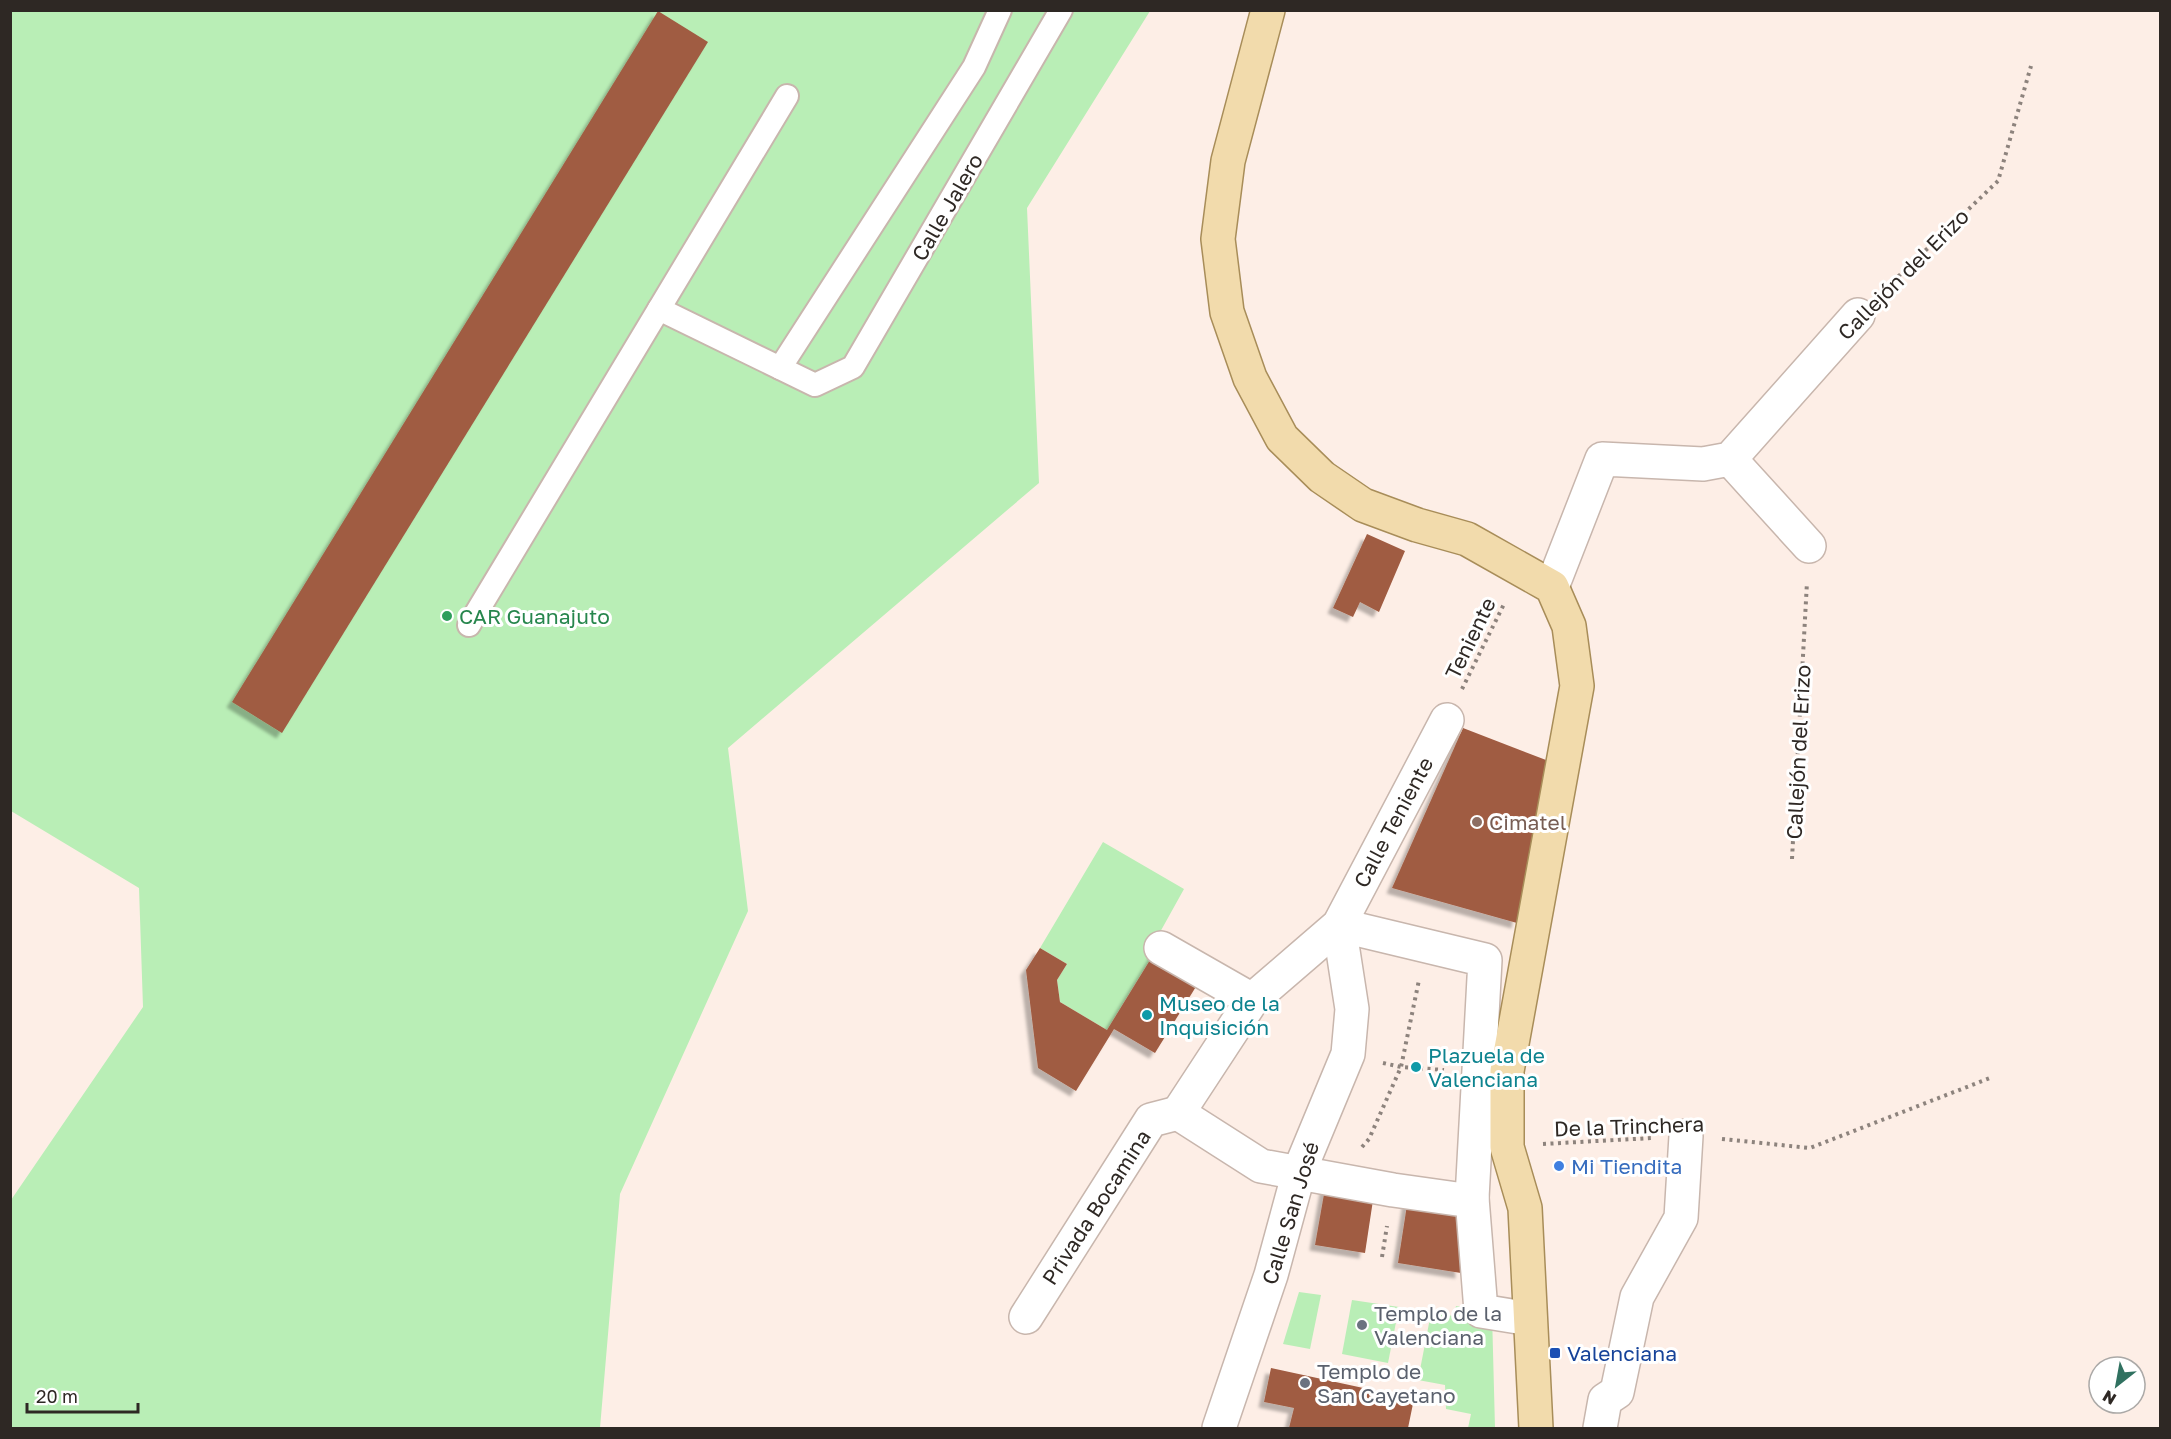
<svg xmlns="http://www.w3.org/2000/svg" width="2171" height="1439" viewBox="0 0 2171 1439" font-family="'Golos Text',sans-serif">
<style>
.green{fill:#b9eeb6}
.building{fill:#a05c42;filter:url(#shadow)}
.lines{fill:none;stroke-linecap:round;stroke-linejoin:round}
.lane-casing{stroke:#c8b6ad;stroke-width:26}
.street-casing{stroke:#c8b6ad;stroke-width:36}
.primary-casing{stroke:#a88d59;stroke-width:36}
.path{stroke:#8d837d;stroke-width:4;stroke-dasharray:3 4.5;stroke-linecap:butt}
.lane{stroke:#fff;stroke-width:22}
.street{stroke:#fff;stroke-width:33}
.primary{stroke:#f2dbac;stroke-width:33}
.leisure-dot{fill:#2e9e5b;stroke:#fff;stroke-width:2}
.education-dot{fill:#8d6e63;stroke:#fff;stroke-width:2}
.culture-dot{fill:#0f9aa8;stroke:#fff;stroke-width:2}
.shop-dot{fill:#3f7fe0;stroke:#fff;stroke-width:2}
.worship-dot{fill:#6b7280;stroke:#fff;stroke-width:2}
.transit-dot{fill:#1a4fb4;stroke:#fff;stroke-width:2}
.labels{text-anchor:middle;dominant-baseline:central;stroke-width:6;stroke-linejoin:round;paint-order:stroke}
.street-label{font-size:21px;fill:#2e2824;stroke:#fff}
.leisure-label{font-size:21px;fill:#27864d;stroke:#fff;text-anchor:start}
.education-label{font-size:21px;fill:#785e54;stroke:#fff;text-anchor:start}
.culture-label{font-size:21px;fill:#0d838f;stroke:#fff;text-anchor:start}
.shop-label{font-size:21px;fill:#366cbe;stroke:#fff;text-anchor:start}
.worship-label{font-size:21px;fill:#5b616d;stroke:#fff;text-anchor:start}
.transit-label{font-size:21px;fill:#164399;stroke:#fff;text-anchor:start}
</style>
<defs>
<filter id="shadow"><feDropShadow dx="-5.5" dy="5.5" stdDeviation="1.5" flood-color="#0004"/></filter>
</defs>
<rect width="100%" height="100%" fill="#fdeee6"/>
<g class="green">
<path d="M11,11H1150L1027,208L1039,483L728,748L748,911L620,1194L600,1428H11V1200L143,1007L139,888L11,811Z"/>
<path d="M1103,842L1184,889L1154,943L1158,947L1107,1030L1060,1002L1057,980L1067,964L1040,948Z"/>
<path d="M1299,1292L1321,1295L1310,1349L1283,1344Z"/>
<path d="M1352,1300L1399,1307L1388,1363L1342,1354Z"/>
<path d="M1456,1306L1492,1313L1495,1428H1468L1471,1414L1446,1409L1445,1385L1418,1380L1431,1313L1454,1316Z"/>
</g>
<g class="building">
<path d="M658,11L708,42L282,733L232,702Z"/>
<path d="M1367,534L1405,551L1379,612L1360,602L1353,617L1333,608Z"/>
<path d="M1463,728L1546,760L1517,923L1392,888Z"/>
<path d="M1158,947L1197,985L1155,1053L1114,1029L1076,1091L1038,1068L1026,970L1040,948L1067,964L1057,980L1060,1002L1107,1030Z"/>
<path d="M1327,1177L1375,1187L1365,1253L1315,1245Z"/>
<path d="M1409,1192L1457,1199L1461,1273L1398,1263Z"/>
<path d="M1271,1368L1414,1399L1408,1428H1289L1294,1408L1264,1402Z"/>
</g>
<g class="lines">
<defs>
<g id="lane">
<path d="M659,309L815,385L853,367L1061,10"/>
<path d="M780,368L974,67L1000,10"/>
<path d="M469,625L787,96"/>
</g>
<g id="street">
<path d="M1730,459L1809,546"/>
<path d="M1552,587L1602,459L1703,464L1730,459L1858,315"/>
<path d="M1339,925L1485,960L1472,1198L1481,1311L1530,1319"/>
<path d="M1161,948L1252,1000"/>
<path d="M1178,1113L1252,1000L1339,925L1447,720"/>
<path d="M1178,1113L1261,1166L1393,1190L1457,1199L1472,1198"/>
<path d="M1026,1317L1151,1120L1178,1113"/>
<path d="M1219,1428L1271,1275L1299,1172L1348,1054L1352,1009L1339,925"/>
<path d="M1600,1428L1605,1400L1617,1392L1637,1297L1681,1218L1686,1136"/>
</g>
<path id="primary" d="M1268,10L1228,161L1218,239L1227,312L1250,378L1282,438L1322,477L1363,505L1417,525L1467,539L1552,587L1569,626L1577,686L1507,1071V1147L1525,1208L1536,1428"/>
</defs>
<use href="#lane" class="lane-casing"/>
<use href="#street" class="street-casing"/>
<use href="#primary" class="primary-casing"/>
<g class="path">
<path d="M1882,292L1998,181L2031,66"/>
<path d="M1462,689L1505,602"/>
<path d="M1792,859L1807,582"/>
<path d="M1383,1063L1401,1067L1444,1070"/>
<path d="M1722,1139L1810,1148L1990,1078"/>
<path d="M1543,1144L1652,1138"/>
<path d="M1362,1147L1369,1139L1401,1067L1419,980"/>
<path d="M1382,1257L1387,1226"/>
</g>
<use href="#lane" class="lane"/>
<use href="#street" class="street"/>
<use href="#primary" class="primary"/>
</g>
<circle class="leisure-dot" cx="447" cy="616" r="6"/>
<circle class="education-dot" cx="1477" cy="822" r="6"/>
<g class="culture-dot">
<circle cx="1147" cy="1015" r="6"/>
<circle cx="1416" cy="1067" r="6"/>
</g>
<circle class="shop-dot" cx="1559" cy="1166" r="6"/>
<g class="worship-dot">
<circle cx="1362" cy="1325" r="6"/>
<circle cx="1305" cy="1383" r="6"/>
</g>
<rect class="transit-dot" x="1549" y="1347" width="12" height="12" rx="3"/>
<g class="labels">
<g class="street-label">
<text transform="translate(947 207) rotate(-60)">Calle Jalero</text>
<text transform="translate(1903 274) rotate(-45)">Callejón del Erizo</text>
<text transform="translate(1470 638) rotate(-64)">Teniente</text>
<text transform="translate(1798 752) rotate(-87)">Callejón del Erizo</text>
<text transform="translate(1393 822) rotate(-62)">Calle Teniente</text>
<text transform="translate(1629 1126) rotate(-2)">De la Trinchera</text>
<text transform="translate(1096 1207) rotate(-57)">Privada Bocamina</text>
<text transform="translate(1290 1213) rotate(-73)">Calle San José</text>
</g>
<g class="leisure-label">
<text x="459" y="616">CAR Guanajuto</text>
</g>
<g class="education-label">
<text x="1489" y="822">Cimatel</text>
</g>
<g class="culture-label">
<text x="1159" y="1003">Museo de la<tspan x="1159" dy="24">Inquisición</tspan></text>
<text x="1428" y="1055">Plazuela de<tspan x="1428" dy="24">Valenciana</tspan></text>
</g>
<g class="shop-label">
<text x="1571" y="1166">Mi Tiendita</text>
</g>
<g class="worship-label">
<text x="1374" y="1313">Templo de la<tspan x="1374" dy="24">Valenciana</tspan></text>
<text x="1317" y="1371">Templo de<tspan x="1317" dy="24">San Cayetano</tspan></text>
</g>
<g class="transit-label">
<text x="1567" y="1353">Valenciana</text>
</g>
</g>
<rect width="2171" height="1439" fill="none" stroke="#2e2824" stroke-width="24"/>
<g transform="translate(2117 1385) rotate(211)"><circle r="28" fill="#ffffff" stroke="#aba9a7" stroke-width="1.5"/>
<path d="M0-4.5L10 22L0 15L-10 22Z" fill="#307160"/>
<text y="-9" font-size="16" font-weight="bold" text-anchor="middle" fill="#2e2824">N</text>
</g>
<path d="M27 1403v9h111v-9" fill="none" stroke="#2e2824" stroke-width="3"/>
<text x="36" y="1403" font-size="18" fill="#2e2824" stroke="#ffffff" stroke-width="4.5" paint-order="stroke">20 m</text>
</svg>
